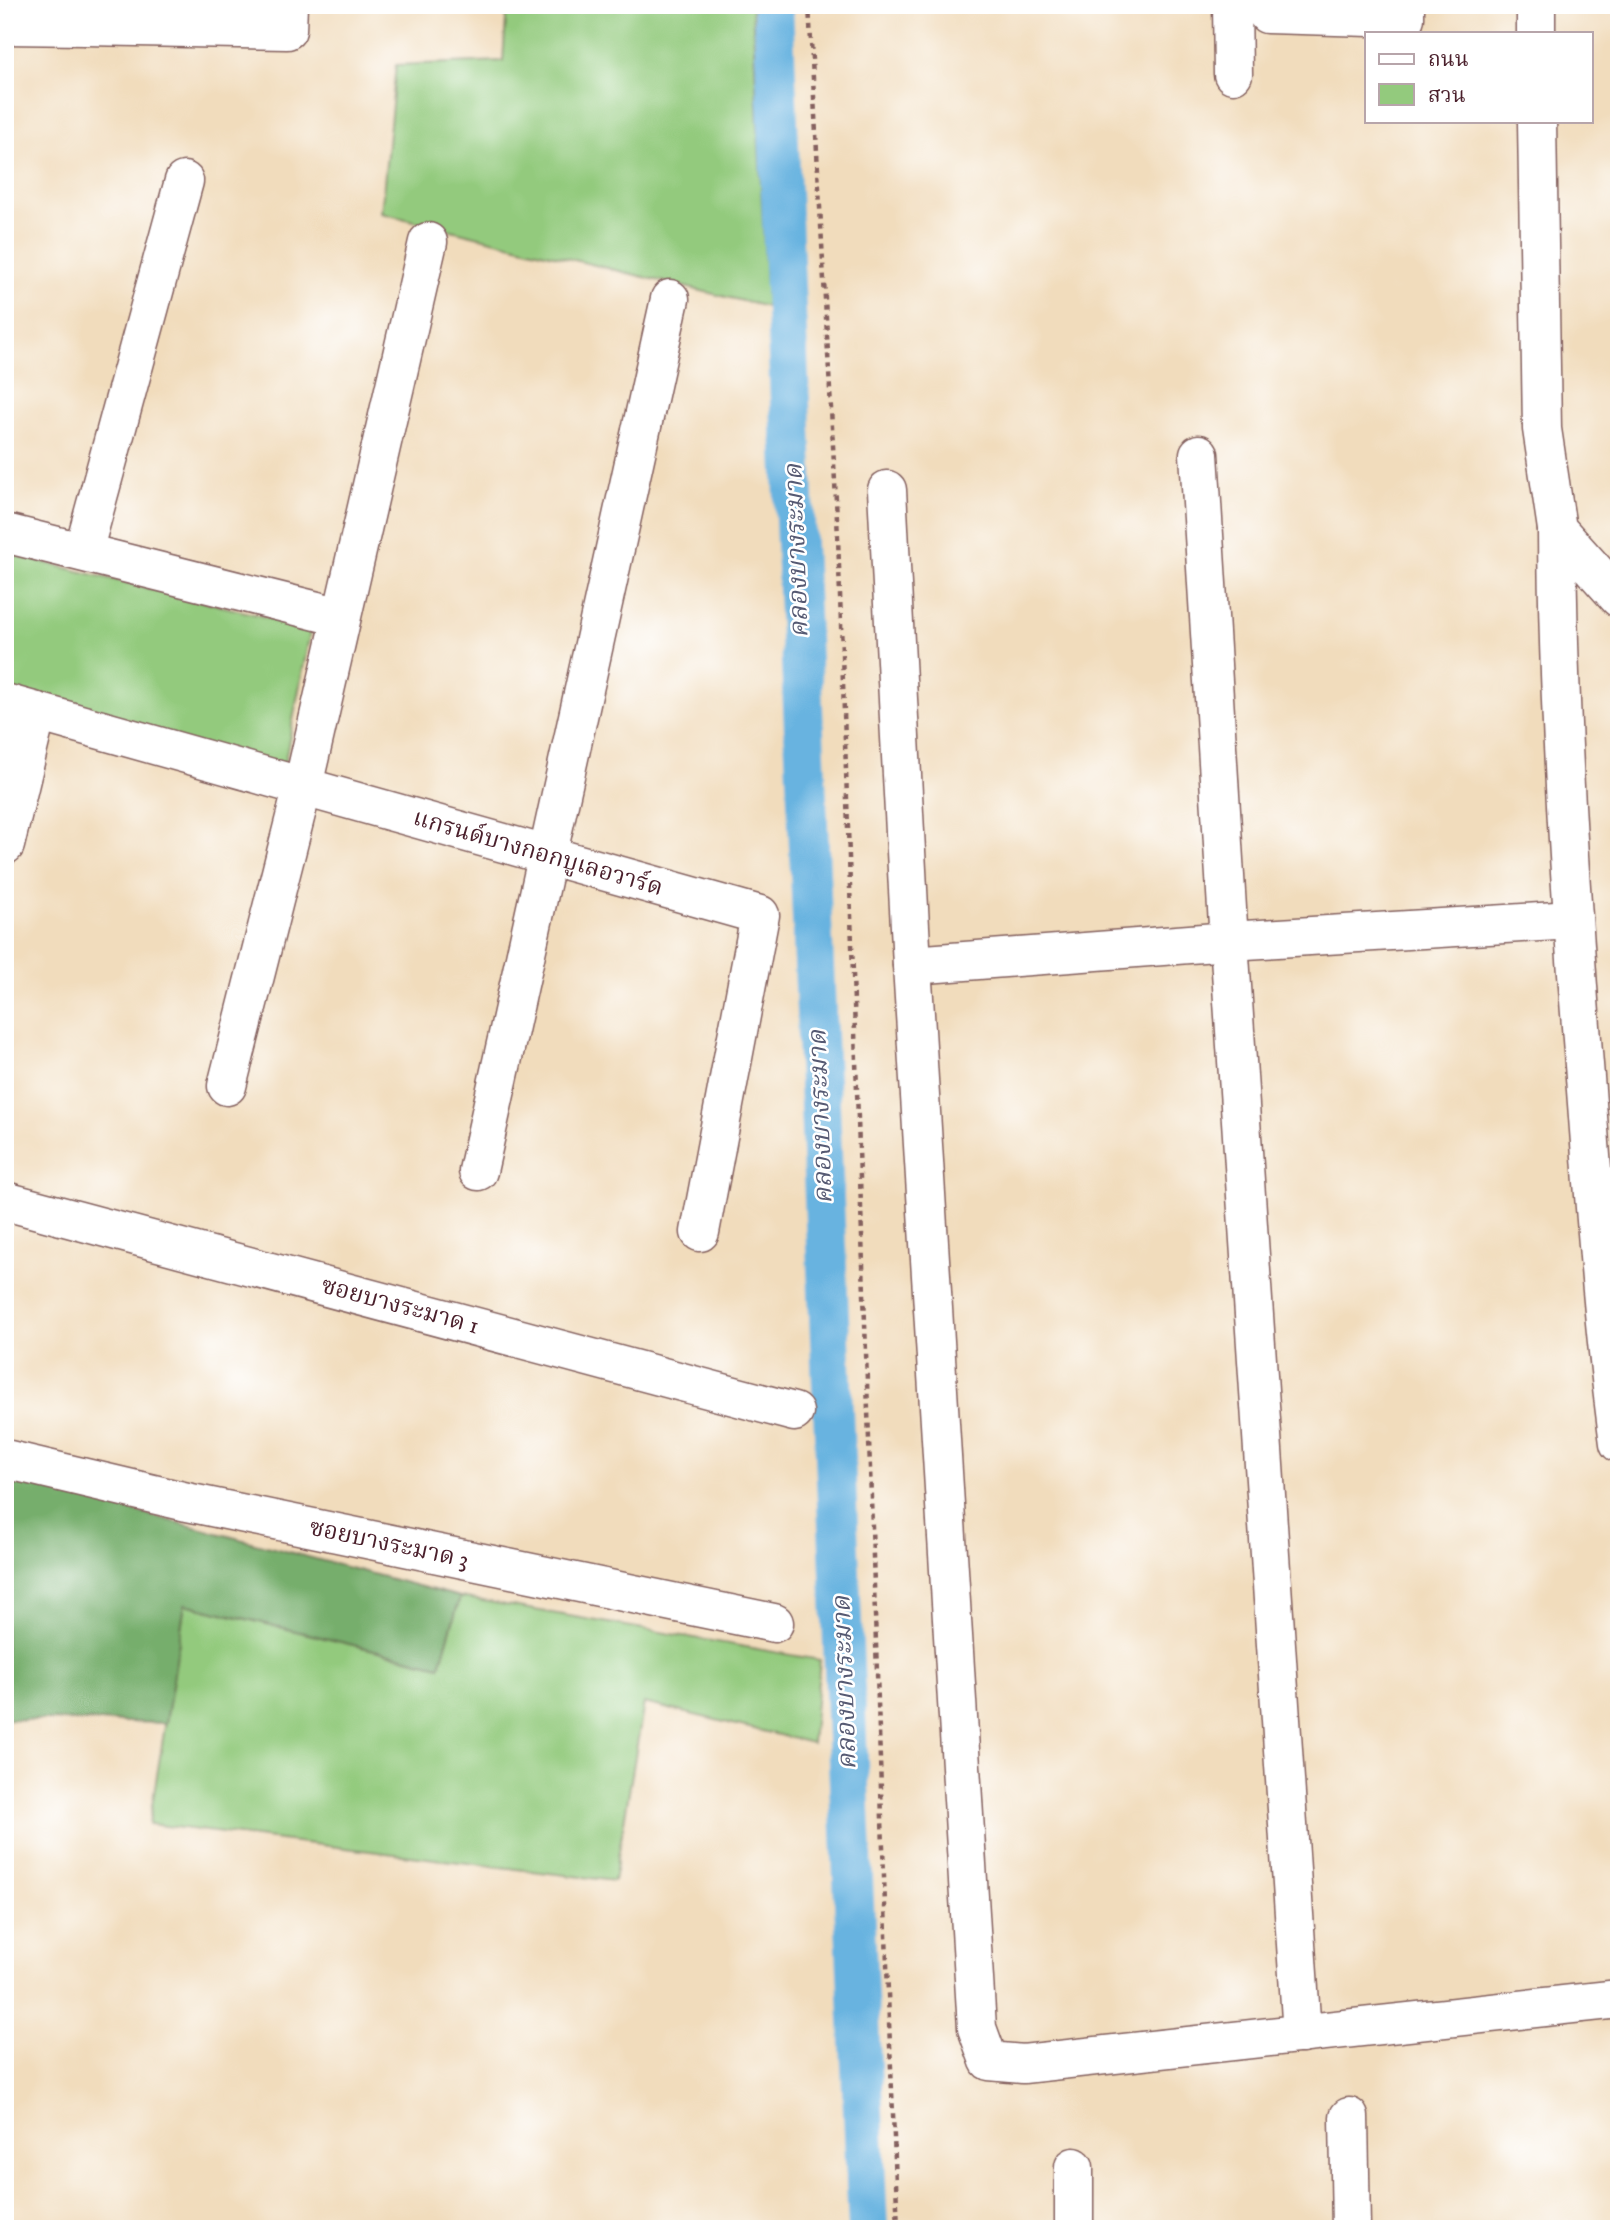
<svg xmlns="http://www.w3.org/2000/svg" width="1624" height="2234" viewBox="0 0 1624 2234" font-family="'IM FELL DW Pica','Noto Serif Thai',serif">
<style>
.green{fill:#93ca7d;stroke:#6e7454;stroke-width:2}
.forest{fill:#76ae6c;stroke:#60664c;stroke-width:2}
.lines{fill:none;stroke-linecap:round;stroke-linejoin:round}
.canal{stroke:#68b3e0;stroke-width:40}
.minor-casing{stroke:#84615e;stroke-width:41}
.path{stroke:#84615e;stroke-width:4.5;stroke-dasharray:5 5;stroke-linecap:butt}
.minor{stroke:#fff;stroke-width:38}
.labels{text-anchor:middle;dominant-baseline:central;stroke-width:5;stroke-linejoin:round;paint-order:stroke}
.street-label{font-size:24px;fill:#4a1f2b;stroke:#fff}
.water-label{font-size:26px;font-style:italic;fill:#565a73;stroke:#fff}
</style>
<rect width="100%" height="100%" fill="#fff"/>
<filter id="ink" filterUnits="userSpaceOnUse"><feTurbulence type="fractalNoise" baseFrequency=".0143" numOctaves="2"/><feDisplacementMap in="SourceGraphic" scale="14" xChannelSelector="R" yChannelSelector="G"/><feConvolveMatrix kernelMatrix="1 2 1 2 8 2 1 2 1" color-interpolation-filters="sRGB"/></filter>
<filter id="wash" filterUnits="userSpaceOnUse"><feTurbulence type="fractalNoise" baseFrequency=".00686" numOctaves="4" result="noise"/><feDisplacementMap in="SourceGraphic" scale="28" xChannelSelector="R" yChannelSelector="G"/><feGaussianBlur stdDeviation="1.57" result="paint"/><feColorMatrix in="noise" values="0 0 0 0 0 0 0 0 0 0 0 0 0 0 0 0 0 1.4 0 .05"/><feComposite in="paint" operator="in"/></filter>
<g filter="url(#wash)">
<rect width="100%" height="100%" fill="#f1dcbc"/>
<g class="green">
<path d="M507,5H752L767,307L381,213L396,65L503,61Z"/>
<path d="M5,553L311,628L284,766L5,701Z"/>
<path d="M460,1597L820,1660L812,1743L644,1703L614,1881L149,1824L185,1604L440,1666Z"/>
</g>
<path class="forest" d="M5,1477L460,1597L440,1666L185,1604L166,1723L5,1719Z"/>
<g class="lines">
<path class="canal" d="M773,5L868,2229"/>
</g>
</g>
<g filter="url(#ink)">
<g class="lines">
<defs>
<g id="minor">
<path d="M1232,5L1233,74"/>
<path d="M1267,5V14L1405,18V5"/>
<path d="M1536,5V33"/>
<path d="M5,25L86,26V5"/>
<path d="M86,26L287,30L288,5"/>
<path d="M1537,121L1542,429L1557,529L1619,598"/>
<path d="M1199,454L1229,941L1302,2034"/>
<path d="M887,490L912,965L977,2028L989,2061L1023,2064L1619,1999"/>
<path d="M1557,529C1558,716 1571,903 1586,1090C1595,1208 1603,1326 1619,1443"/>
<path d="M5,533L341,617"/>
<path d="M83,552L184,181"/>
<path d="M5,703L760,915L700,1232"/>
<path d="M5,845L37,712"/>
<path d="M912,965L1229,941L1572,920"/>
<path d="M227,1086L303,786L428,242"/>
<path d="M478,1171L670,299"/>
<path d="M5,1201L794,1412"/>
<path d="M5,1459L187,1502L774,1623"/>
<path d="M1349,2117L1351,2229"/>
<path d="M1074,2229V2167"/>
</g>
</defs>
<use href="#minor" class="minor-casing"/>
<path class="path" d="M809,5L838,537L889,2022L898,2229"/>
<use href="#minor" class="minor"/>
</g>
</g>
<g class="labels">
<g class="street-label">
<text transform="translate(538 853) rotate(16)">แกรนด์บางกอกบูเลอวาร์ด</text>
<text transform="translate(400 1306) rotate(15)">ซอยบางระมาด 1</text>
<text transform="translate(389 1544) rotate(12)">ซอยบางระมาด 3</text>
</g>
<g class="water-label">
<text transform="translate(797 551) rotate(-92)">คลองบางระมาด</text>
<text transform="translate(821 1117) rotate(-92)">คลองบางระมาด</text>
<text transform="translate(845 1683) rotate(-92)">คลองบางระมาด</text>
</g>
</g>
<rect width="1624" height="2234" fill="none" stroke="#fff" stroke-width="28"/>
<rect x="1365" y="32" width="228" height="91" fill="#ffffff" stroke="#b7a5aa" stroke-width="2"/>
<rect x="1379" y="54" width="35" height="10" fill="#ffffff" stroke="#b7a5aa" stroke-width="2"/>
<text x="1428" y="66" font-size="21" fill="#4a1f2b">ถนน</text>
<rect x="1379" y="84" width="35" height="21" fill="#93ca7d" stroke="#b7a5aa" stroke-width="2"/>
<text x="1428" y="102" font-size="21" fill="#4a1f2b">สวน</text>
</svg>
